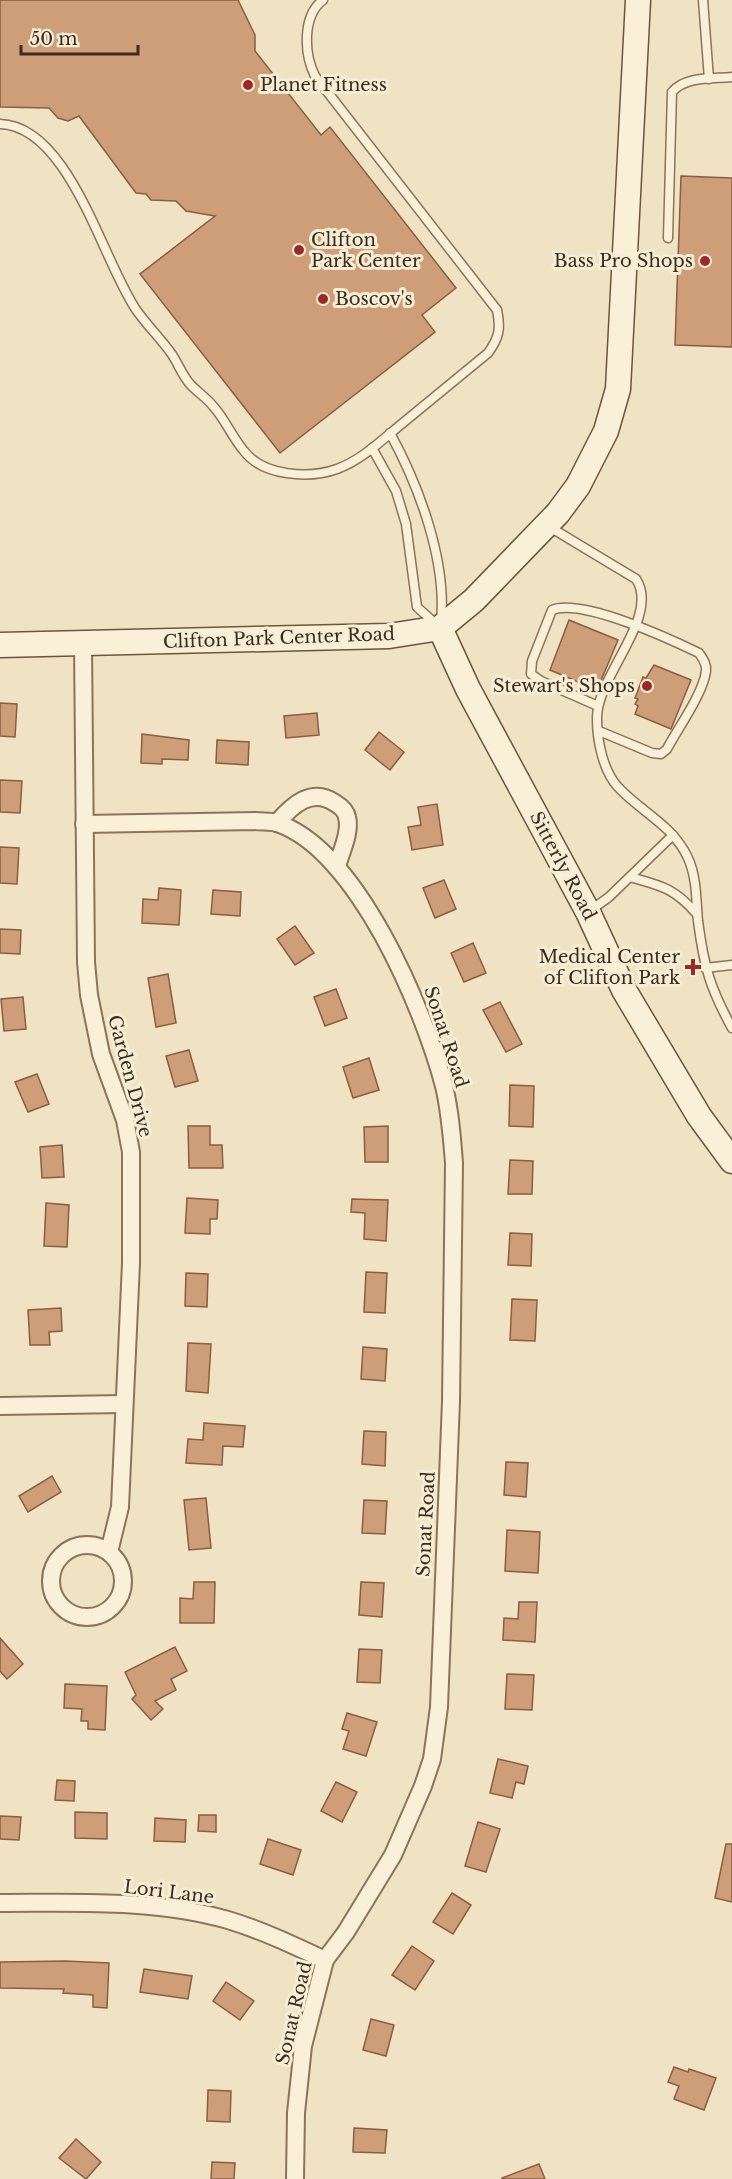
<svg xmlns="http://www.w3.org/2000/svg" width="732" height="2179" viewBox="0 0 732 2179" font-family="'Libre Baskerville',serif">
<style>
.building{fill:#ce9e79;stroke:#8a5e3f;stroke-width:1.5}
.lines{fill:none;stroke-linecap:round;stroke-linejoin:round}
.lane-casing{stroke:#8a745a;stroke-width:11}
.street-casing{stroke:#8a745a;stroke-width:20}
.secondary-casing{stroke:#6c553d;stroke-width:27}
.lane{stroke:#faf0d7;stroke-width:8}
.street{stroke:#faf0d7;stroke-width:16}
.secondary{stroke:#faf0d7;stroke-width:24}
.poi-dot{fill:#9b2928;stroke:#f6edd4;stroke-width:2}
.labels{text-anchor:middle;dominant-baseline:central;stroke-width:6;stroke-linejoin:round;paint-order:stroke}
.poi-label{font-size:18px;fill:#3a2c1e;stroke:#f6edd4;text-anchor:start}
.street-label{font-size:18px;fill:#3a2c1e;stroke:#f6edd4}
</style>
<rect width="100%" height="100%" fill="#efe3c4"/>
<g class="building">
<path d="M0,0H238L255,35V51L321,135L330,127L456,288L422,315L435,332L280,453L140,274L215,216L186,211L176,201L151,200L146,194L136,193L79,116L68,121L58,118L49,108L0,107Z"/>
<path d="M681,176L732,178V347L675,345Z"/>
<path d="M569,620L618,640L597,690L550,670Z"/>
<path d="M654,665L691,680L671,729L635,714L638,706L635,704L638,699L635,698L643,677L646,678Z"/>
<path d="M0,703L17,704L15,737L0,736Z"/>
<path d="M317,713L319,735L286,738L284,716Z"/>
<path d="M379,732L404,752L390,770L365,750Z"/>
<path d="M142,734L189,740L188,760L162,759V764L141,763Z"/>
<path d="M217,740L249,742L248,765L216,763Z"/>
<path d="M0,780L22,781L20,813L0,812Z"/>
<path d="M437,804L443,845L412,850L408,827L421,825L418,807Z"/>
<path d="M0,847L19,848L17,884L0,883Z"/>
<path d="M444,880L456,909L435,918L423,888Z"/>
<path d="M159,888L181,890L179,925L142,923L143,899L158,900Z"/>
<path d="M213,890L241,892L240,916L211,914Z"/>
<path d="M295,926L314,953L295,965L277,939Z"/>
<path d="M0,929L21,930L20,954L0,953Z"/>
<path d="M473,943L486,973L464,982L451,953Z"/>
<path d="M168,974L176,1023L156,1027L148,978Z"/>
<path d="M336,989L347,1018L325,1026L314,997Z"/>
<path d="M23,997L26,1029L4,1031L1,999Z"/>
<path d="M500,1002L522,1044L506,1052L483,1010Z"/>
<path d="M189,1050L198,1081L175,1087L166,1056Z"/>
<path d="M369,1058L379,1090L353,1098L343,1067Z"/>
<path d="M37,1074L49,1104L28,1112L15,1082Z"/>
<path d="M510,1085L534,1086L533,1127L509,1126Z"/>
<path d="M188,1126H210V1145H222L223,1168H189Z"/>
<path d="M388,1126V1162H365L364,1127Z"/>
<path d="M62,1145L64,1177L42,1178L40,1147Z"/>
<path d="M510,1160L533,1161L532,1194H508Z"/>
<path d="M187,1198L218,1200L217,1219H210V1234L185,1233Z"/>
<path d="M352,1199L388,1200L386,1241L364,1239L365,1213L351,1212Z"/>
<path d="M46,1203L69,1205L67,1247L44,1246Z"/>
<path d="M510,1233L532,1234L531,1266L508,1265Z"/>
<path d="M366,1272L387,1273L385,1313L364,1312Z"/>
<path d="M186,1273L208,1274L207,1307L185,1306Z"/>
<path d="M512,1299L537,1300L535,1341L510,1340Z"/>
<path d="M61,1308L62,1331L49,1332L50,1345H30L28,1310Z"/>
<path d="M188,1343L211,1344L208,1393L186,1391Z"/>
<path d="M363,1347L387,1349L385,1381L361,1379Z"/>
<path d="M204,1423L245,1426L243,1447L223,1446L222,1465L186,1463L188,1439L203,1440Z"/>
<path d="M364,1431L386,1432L385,1466L362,1464Z"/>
<path d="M506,1462L528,1463L526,1497L504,1495Z"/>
<path d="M52,1476L61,1492L28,1512L19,1496Z"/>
<path d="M206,1498L211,1548L189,1550L184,1500Z"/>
<path d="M364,1500L387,1501L385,1534L362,1533Z"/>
<path d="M507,1530L540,1532L538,1573L505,1571Z"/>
<path d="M194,1582H215L214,1623H180V1598L193,1599Z"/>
<path d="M361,1582L384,1583L382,1617L359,1615Z"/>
<path d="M519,1602H537L535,1642L503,1640L504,1618L518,1619Z"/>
<path d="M0,1638L23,1664L7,1679L0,1671Z"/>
<path d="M175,1647L187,1671L171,1679L176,1690L155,1701L163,1709L151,1720L132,1699L136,1695L125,1672Z"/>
<path d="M359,1649L382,1650L380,1683L357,1682Z"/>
<path d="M507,1674L534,1675L532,1710L505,1709Z"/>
<path d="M65,1684L107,1686L105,1730L88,1729V1721H81L82,1709L64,1708Z"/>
<path d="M347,1713L377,1722L366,1756L343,1749L349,1731L342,1729Z"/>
<path d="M498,1759L528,1766L524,1784L516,1782L512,1798L490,1793Z"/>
<path d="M57,1780L75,1781L74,1801L55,1800Z"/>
<path d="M336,1782L357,1792L342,1822L321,1811Z"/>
<path d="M75,1812L107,1813V1839L75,1838Z"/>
<path d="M199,1815H216V1832L198,1831Z"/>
<path d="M0,1816L21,1817L19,1840L0,1839Z"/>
<path d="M155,1818L186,1820L185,1842L154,1841Z"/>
<path d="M478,1822L500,1829L486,1872L465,1866Z"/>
<path d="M268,1839L301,1850L293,1875L260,1864Z"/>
<path d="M726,1844H732V1902L715,1898Z"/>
<path d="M452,1893L471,1905L453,1934L433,1922Z"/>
<path d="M412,1946L434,1961L415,1990L392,1975Z"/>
<path d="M65,1961L109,1963L107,2008L93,2007V1995L63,1993L64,1989L0,1988V1962Z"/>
<path d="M144,1969L192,1976L188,1999L140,1992Z"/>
<path d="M226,1982L254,2001L240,2020L213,2001Z"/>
<path d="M371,2019L394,2025L386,2056L363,2050Z"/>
<path d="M674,2067L688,2072L689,2069L716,2078L704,2110L674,2099L679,2086L668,2082Z"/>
<path d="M208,2090L231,2091L230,2122L207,2121Z"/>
<path d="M354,2128L387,2130L385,2153L353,2152Z"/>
<path d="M76,2139L101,2162L86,2179L59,2158Z"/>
<path d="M212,2162L235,2163L234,2179H211Z"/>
<path d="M539,2164L545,2179H502V2178Z"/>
</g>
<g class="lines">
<defs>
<g id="lane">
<path d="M703,0L709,79"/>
<path d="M0,124C70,126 103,263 137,311C147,325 160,338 171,353C178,363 182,375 190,384C197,392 207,398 213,406C225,419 232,437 244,451C263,476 309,479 337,469C362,460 383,439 404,422C432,399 460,376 488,353C499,338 501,329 497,310L315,76C304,54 302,16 323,0"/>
<path d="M668,238L672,92C686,76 712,79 732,77"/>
<path d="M390,433C419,486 447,561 441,622"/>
<path d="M372,448L396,491L406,524L417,607L437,625"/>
<path d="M548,526L636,579C661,617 596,676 597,719C597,740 603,771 618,787C641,812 673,825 688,858C697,878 696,900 698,921C704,967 710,988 732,1028"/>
<path d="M598,706L541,681L531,674L532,661L552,610C582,598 670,639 699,653C703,659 707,664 706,671C703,694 678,728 667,749L661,754L652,753L599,731"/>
<path d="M630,877C662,886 674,888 697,914"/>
<path d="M591,910L609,897L673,835"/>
<path d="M705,968L732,965"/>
</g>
<g id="street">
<path d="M83,645L86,962L89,995L101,1054L125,1120L131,1152V1263L120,1507L109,1552"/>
<path d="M277,823C292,805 312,787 335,803C340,806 346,811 347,817C351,832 341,852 337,866"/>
<path d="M84,824L255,821C262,822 271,821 277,823C358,850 424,1010 444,1086C450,1111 452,1137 454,1163L451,1401L439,1707L432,1759L423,1786L393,1855L346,1932L325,1960L303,2046L296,2113L295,2179"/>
<path d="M0,1406L123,1404"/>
<circle cx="87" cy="1581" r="36"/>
<path d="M0,1903C75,1903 155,1899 228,1920C261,1930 293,1945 325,1960"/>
</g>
<g id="secondary">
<path d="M440,628L468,689L588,912L624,990L699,1116L732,1161"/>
<path d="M0,645L389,636L440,628L474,600L558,513L578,486L606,431L618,389L638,0"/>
</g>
</defs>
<use href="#lane" class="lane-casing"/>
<use href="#street" class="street-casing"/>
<use href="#secondary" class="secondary-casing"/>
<use href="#lane" class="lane"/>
<use href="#street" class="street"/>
<use href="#secondary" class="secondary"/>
</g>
<g class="poi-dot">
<circle cx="248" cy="85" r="6"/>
<circle cx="299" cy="250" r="6"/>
<circle cx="705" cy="261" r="6"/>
<circle cx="323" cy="299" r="6"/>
<circle cx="647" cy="686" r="6"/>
<path d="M690 958h6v6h6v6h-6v6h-6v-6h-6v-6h6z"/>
</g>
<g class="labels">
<g class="poi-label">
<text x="260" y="85">Planet Fitness</text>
<text x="311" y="240">Clifton<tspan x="311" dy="21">Park Center</tspan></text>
<text x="693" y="261" text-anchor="end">Bass Pro Shops</text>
<text x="335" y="299">Boscov's</text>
<text x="635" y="686" text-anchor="end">Stewart's Shops</text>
<text x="680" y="957" text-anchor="end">Medical Center<tspan x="680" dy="21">of Clifton Park</tspan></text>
</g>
<g class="street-label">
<text transform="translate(279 638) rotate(-2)">Clifton Park Center Road</text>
<text transform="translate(563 866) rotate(62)">Sitterly Road</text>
<text transform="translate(446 1037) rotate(72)">Sonat Road</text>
<text transform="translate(130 1076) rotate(75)">Garden Drive</text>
<text transform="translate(426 1524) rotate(-87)">Sonat Road</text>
<text transform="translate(169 1892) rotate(7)">Lori Lane</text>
<text transform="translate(294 2013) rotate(-77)">Sonat Road</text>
</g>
</g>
<path d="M21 45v9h117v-9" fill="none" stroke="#3a2c1e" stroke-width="3"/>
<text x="30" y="45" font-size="18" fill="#3a2c1e" stroke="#f6edd4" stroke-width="4.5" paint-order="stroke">50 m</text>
</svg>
